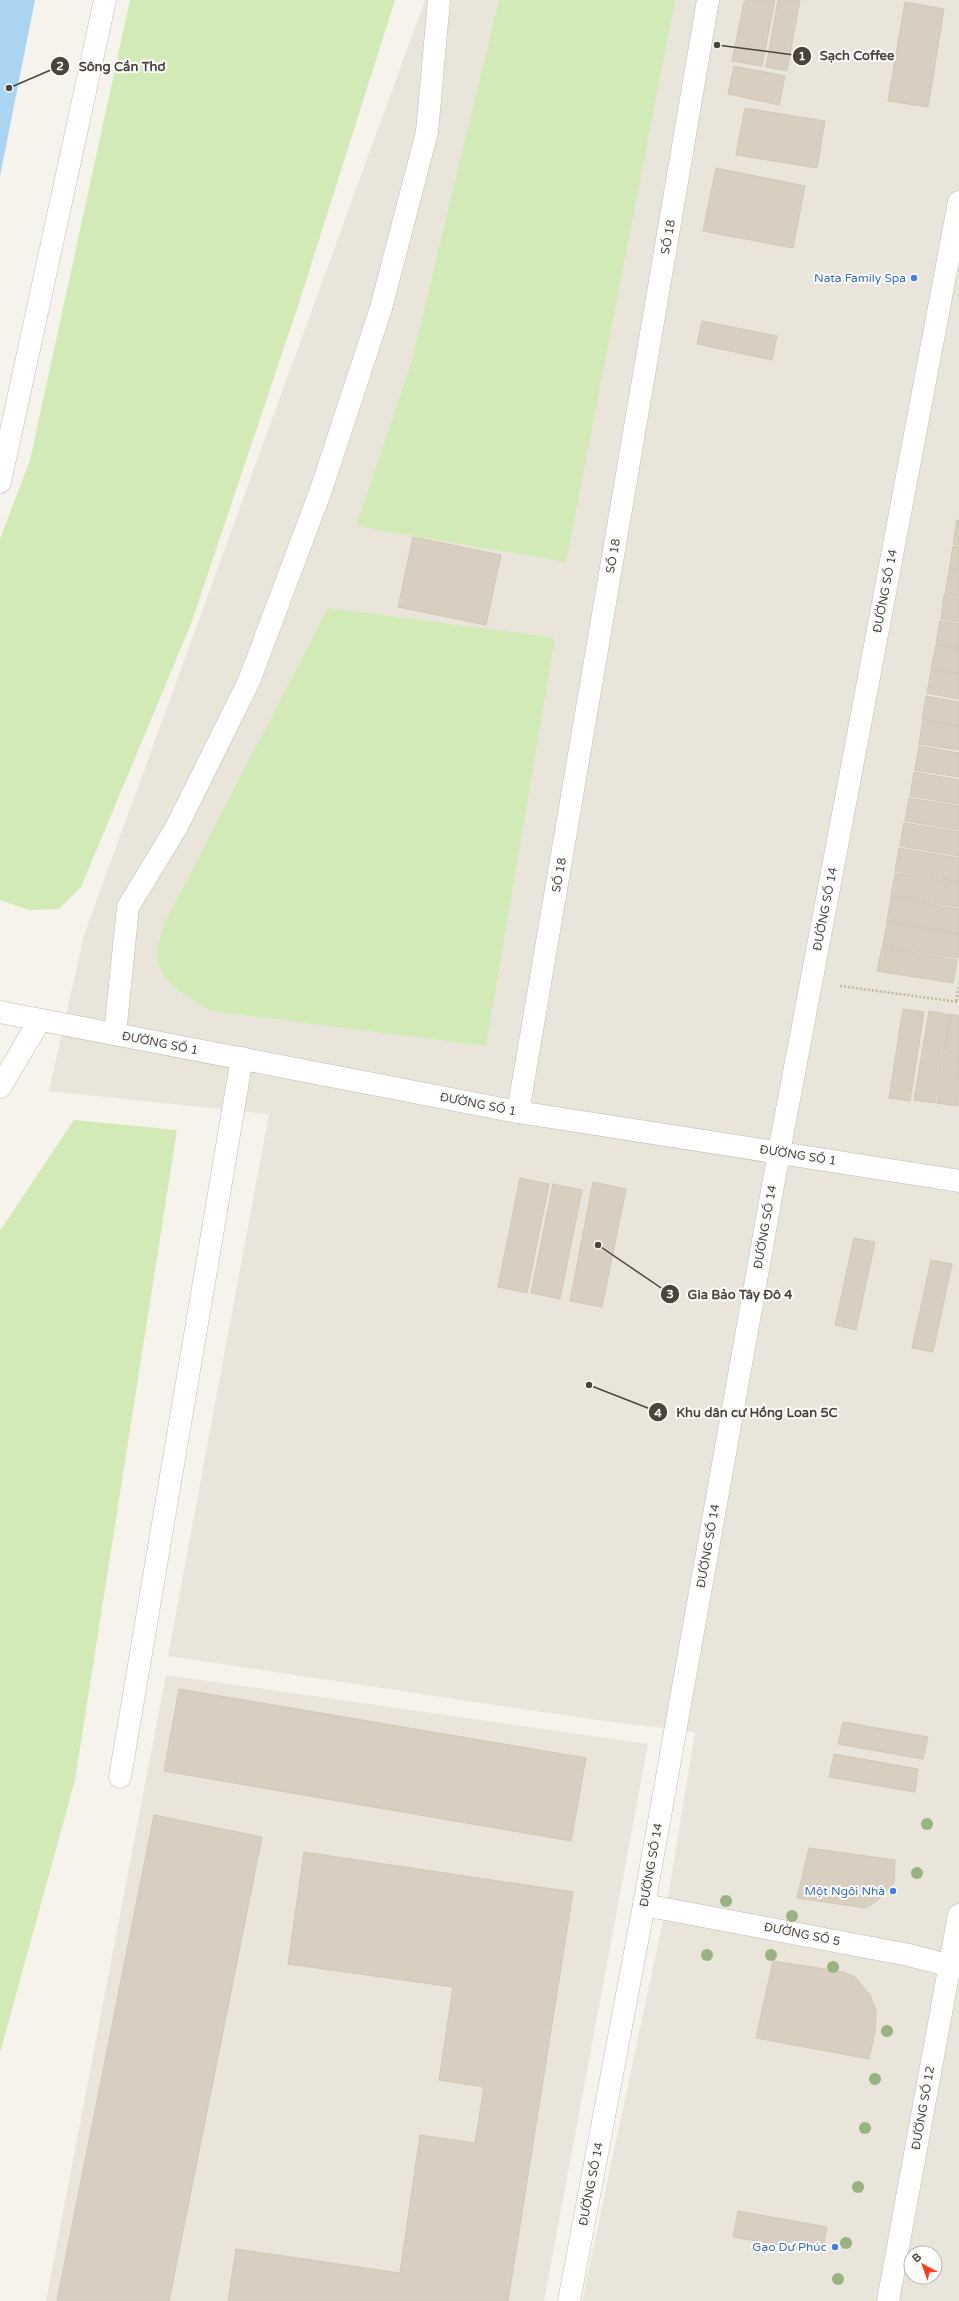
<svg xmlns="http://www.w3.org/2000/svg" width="959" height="2301" viewBox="0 0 959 2301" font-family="'Varela Round',sans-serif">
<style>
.residential{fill:#eae5da;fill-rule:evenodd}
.green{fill:#d2eab5}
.water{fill:#a9d4f2}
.building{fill:#d8cfc1;stroke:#d3c7b4}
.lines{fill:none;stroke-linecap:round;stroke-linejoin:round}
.minor-casing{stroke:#c2bbae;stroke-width:23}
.path{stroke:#c4b79f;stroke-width:2.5;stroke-dasharray:2 2;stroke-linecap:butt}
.minor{stroke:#fff;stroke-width:22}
.tree{fill:#97b381}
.shop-dot{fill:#3f7fe0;stroke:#fff;stroke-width:1.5}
.labels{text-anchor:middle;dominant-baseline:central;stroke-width:4;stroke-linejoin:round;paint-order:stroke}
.street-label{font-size:12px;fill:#4b4439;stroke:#fff}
.shop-label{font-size:12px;fill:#366cbe;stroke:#fff;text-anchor:end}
.leader{fill:none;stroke:#4b4439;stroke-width:1.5}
.callout-dot{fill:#4b4439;stroke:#fff;stroke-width:1.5}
.mark-label{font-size:12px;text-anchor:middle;font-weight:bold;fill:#fff}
.callout-label{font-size:13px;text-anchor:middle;font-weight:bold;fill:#4b4439;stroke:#fff;stroke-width:4;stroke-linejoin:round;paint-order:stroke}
</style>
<rect width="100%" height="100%" fill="#f6f3ec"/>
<g class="residential">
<path d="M425,0H959V2301H582L668,1897L695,1732L596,1720L168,1656L269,1114L49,1091L84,935ZM911,2253H935V2277H911Z"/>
<path d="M166,1675L648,1744L544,2301H46Z"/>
</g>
<g class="green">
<path d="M130,0H395L298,306L191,624L81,887L59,909L29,910L0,900V539L30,460Z"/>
<path d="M499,0H675L566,562L356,526L411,364Z"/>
<path d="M328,608L555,638L486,1046L213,1011C190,999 158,984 157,954C157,945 162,933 164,924Z"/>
<path d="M74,1120L177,1130L75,1780L0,2053V1231Z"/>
</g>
<path class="water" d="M0,0H35L0,176Z"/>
<g class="building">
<path d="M747,0H775L762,66L732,61L744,2Z"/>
<path d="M778,0H800L787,71L766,67Z"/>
<path d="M905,2L944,9L928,107L888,101Z"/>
<path d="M734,66L785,76L779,105L728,94Z"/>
<path d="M745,108L825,121L817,168L736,155Z"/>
<path d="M716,168L805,186L793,248L703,231Z"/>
<path d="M702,321L777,336L772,360L697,344Z"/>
<path d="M957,520H959V545L953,544Z"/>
<path d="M413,537L501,555L486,625L398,607Z"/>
<path d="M953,546L959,547V571L949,570Z"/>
<path d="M949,571L959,572V596L945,594Z"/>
<path d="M944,595L959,598V622L941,619Z"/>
<path d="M940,621L959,624V648L936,644Z"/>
<path d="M936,645L959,649V673L931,669Z"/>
<path d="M931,670L959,674V699L927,693Z"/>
<path d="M926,696L959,702V726L922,719Z"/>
<path d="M923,720L959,726V750L919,744Z"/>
<path d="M919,746L959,753V777L915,770Z"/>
<path d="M914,772L959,780V804L910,796Z"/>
<path d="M909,798L959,806V830L905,821Z"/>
<path d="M904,823L959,832V856L900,846Z"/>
<path d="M899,848L959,858V882L895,871Z"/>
<path d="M895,873L959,883V907L891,896Z"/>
<path d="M891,897L959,909V933L887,921Z"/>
<path d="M887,922L959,934L958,958L883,946Z"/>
<path d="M882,947L957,960L953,983L877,971Z"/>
<path d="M903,1009L924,1012L910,1101L889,1098Z"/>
<path d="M929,1011L950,1015L935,1103L914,1100Z"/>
<path d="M951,1014L959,1016L958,1106L937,1103Z"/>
<path d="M520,1178L549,1184L527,1293L498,1287Z"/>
<path d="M593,1182L626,1189L602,1307L570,1301Z"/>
<path d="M553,1184L582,1190L560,1299L531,1293Z"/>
<path d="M854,1238L875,1242L856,1330L835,1325Z"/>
<path d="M931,1260L952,1264L933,1352L912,1348Z"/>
<path d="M179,1689L586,1758L571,1841L164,1771Z"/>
<path d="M843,1722L928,1737L923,1759L838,1744Z"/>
<path d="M834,1754L918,1769L915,1792L829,1777Z"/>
<path d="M154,1815L262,1837L169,2301H57Z"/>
<path d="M809,1848L895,1860L894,1883L878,1900L866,1908L797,1898Z"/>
<path d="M304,1852L573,1892L508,2301H228L236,2249L400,2273L420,2135L475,2143L484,2087L439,2080L453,1987L288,1964Z"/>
<path d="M773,1961L844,1972L855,1977L870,1995L876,2010L875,2032L869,2059L756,2038Z"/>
<path d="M738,2211L827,2227L822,2253L733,2237Z"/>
</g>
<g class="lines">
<defs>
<g id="minor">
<path d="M0,482L105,0"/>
<path d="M0,1012L518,1112L959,1181"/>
<path d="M115,1034L128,907L176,828L249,681L321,490L381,308L427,132L439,0"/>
<path d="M0,1087L40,1020"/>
<path d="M518,1112L708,0"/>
<path d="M120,1777L242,1058"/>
<path d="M644,1905L909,1955L959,1968"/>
<path d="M569,2301L644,1905L779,1152L959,202"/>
<path d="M888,2301L959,1915"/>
</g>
</defs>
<use href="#minor" class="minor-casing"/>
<g class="path">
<path d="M840,986L959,1002"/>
<path d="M956,1001L959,986"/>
</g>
<use href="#minor" class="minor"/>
</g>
<g class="tree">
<circle cx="927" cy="1824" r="6"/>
<circle cx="917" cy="1873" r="6"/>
<circle cx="726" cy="1901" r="6"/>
<circle cx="792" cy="1916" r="6"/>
<circle cx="707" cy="1955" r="6"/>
<circle cx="771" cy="1955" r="6"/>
<circle cx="833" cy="1967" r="6"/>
<circle cx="887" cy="2031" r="6"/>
<circle cx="875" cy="2079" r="6"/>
<circle cx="865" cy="2128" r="6"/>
<circle cx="858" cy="2187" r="6"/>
<circle cx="846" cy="2243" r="6"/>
<circle cx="838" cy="2279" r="6"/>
</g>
<g class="shop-dot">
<circle cx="914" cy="278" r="4"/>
<circle cx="893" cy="1891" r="4"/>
<circle cx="835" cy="2247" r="4"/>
</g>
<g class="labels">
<g class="street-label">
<text transform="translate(668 237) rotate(-80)">SỐ 18</text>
<text transform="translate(613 556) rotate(-80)">SỐ 18</text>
<text transform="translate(885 591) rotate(-79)">ĐƯỜNG SỐ 14</text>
<text transform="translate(559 875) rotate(-80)">SỐ 18</text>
<text transform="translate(825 909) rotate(-79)">ĐƯỜNG SỐ 14</text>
<text transform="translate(160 1043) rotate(11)">ĐƯỜNG SỐ 1</text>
<text transform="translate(478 1104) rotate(11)">ĐƯỜNG SỐ 1</text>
<text transform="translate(798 1155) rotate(9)">ĐƯỜNG SỐ 1</text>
<text transform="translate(765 1227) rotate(-80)">ĐƯỜNG SỐ 14</text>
<text transform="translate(708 1546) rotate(-80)">ĐƯỜNG SỐ 14</text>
<text transform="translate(651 1865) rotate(-80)">ĐƯỜNG SỐ 14</text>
<text transform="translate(802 1934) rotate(11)">ĐƯỜNG SỐ 5</text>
<text transform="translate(923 2108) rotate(-80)">ĐƯỜNG SỐ 12</text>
<text transform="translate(591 2184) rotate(-79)">ĐƯỜNG SỐ 14</text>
</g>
<g class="shop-label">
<text x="906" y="278">Nata Family Spa</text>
<text x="885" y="1891">Một Ngôi Nhà</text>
<text x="827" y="2247">Gạo Dư Phúc</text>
</g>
</g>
<path class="leader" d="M717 45L802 56M9 88L60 66M598 1245L670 1294M589 1385L658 1412"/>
<g class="callout-dot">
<circle cx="717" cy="45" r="4"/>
<circle cx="9" cy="88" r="4"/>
<circle cx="598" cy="1245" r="4"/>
<circle cx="589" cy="1385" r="4"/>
<circle cx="802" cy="56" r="10"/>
<circle cx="60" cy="66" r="10"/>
<circle cx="670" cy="1294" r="10"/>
<circle cx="658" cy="1412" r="10"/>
</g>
<g class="mark-label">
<text x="802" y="60">1</text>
<text x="60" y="70">2</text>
<text x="670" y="1298">3</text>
<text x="658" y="1417">4</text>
</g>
<g class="callout-label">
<text x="857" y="60">Sạch Coffee</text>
<text x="122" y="71">Sông Cần Thơ</text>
<text x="740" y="1299">Gia Bảo Tây Đô 4</text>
<text x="757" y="1417">Khu dân cư Hồng Loan 5C</text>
</g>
<g transform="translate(923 2265) rotate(319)"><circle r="19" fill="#ffffff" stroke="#b7b4b0"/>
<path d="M0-3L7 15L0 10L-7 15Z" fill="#fc3f1d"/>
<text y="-6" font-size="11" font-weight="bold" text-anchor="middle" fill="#4b4439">B</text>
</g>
</svg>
